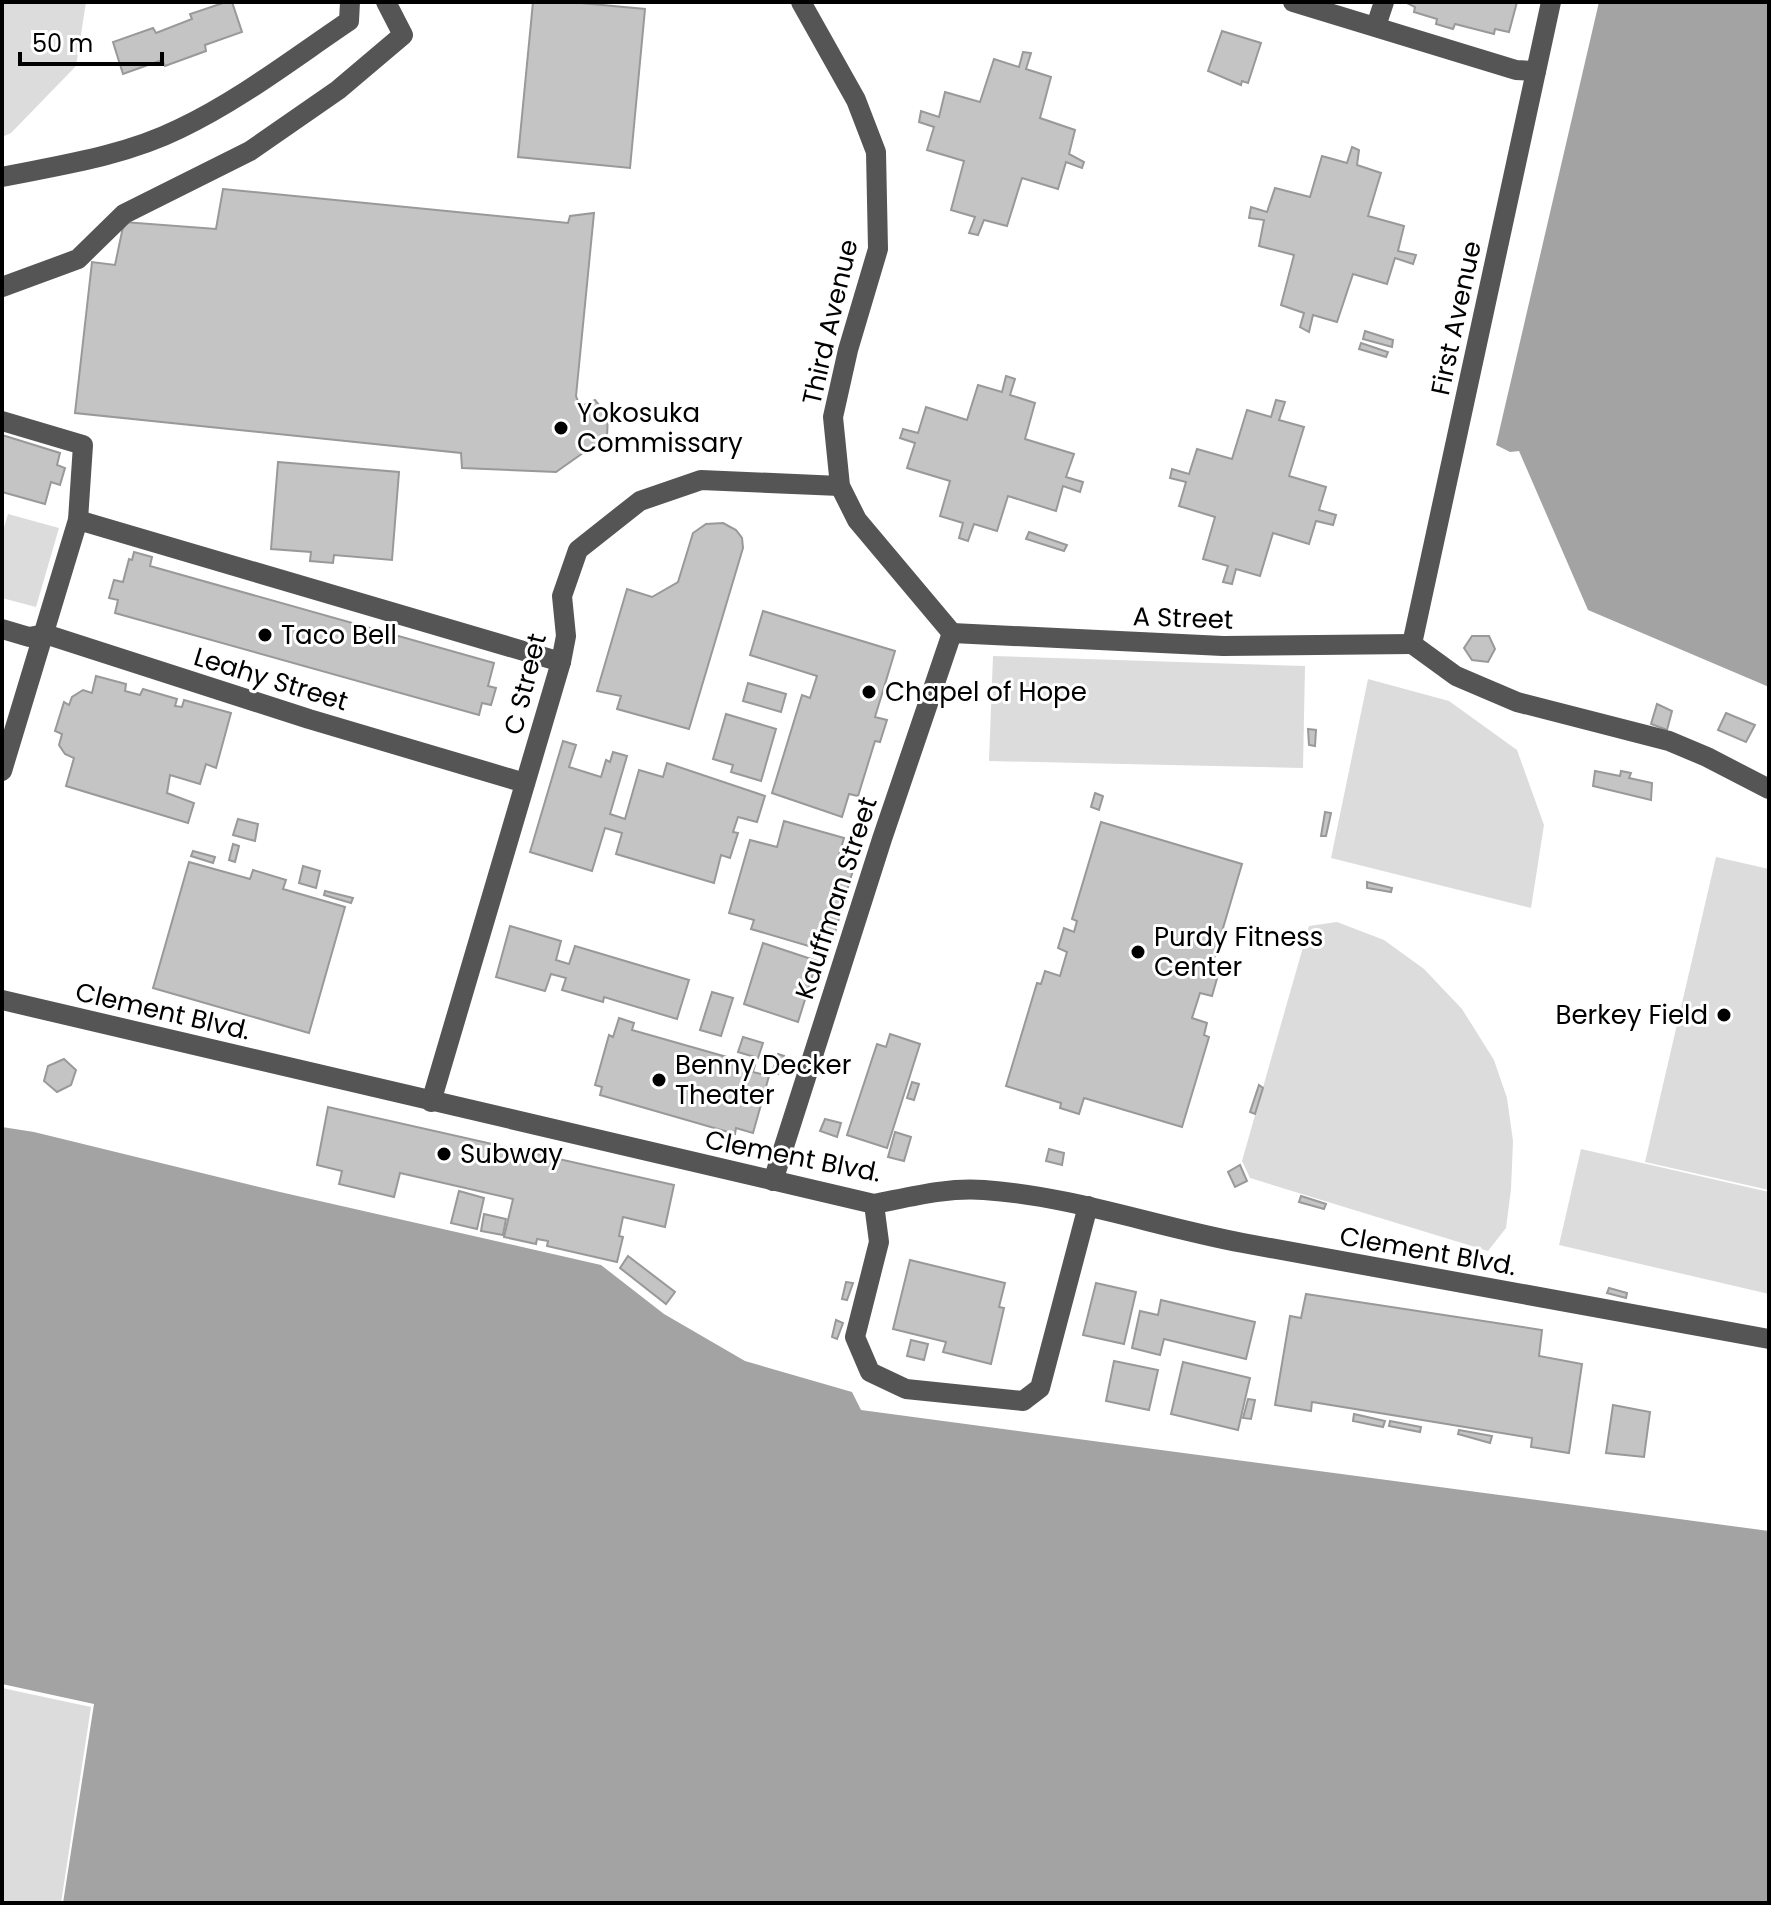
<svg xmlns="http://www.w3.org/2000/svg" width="1771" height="1905" viewBox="0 0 1771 1905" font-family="Poppins,sans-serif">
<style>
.green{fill:#dcdcdc}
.water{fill:#a3a3a3}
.building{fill:#c4c4c4;stroke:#999;stroke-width:2}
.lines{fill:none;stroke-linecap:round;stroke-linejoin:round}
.minor{stroke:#555;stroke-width:20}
.poi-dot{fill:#000;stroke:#fff;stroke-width:3}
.labels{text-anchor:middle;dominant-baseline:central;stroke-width:6;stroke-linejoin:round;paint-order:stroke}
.street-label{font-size:26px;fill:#000;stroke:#fff}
.poi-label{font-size:26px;fill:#000;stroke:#fff;text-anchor:start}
</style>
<rect width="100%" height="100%" fill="#fff"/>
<g class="green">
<path d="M2,2H86L76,66L11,133L2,137Z"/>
<path d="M8,514L59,528L36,607L2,598V534Z"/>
<path d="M993,656L1305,666L1303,768L989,761Z"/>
<path d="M1368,679L1449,701L1517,750L1544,825L1531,908L1331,858Z"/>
<path d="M1716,857L1769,869V1190L1645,1162Z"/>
<path d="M1337,922L1384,940L1424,969L1462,1009L1494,1060L1507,1098L1513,1141L1511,1189L1506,1228L1488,1251L1250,1178L1242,1161L1309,926Z"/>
<path d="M1581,1149L1769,1192V1294L1559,1245Z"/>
<path d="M2,1688L91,1707L61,1903H2Z"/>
</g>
<g class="water">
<path d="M1599,2H1769V687L1588,610L1519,451L1510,452L1496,445Z"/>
<path d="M2,1127L34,1132L280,1192L601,1265L664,1314L745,1361L852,1392L861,1410L1769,1531V1903H63L94,1704L2,1684Z"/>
</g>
<g class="building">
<path d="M226,2H232L242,32L205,45L206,51L165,66L162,60L123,74L113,42L153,28L156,33L192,19L190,14Z"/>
<path d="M533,2H570L645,9L630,168L518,157Z"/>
<path d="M1405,2H1517L1509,32L1495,29L1494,34L1455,24L1453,29L1436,24L1437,19L1414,12L1415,7Z"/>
<path d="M1222,31L1261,43L1248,83L1242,81L1241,85L1208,71Z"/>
<path d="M1023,52L1031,53L1026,69L1051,77L1040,118L1075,130L1069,154L1084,162L1082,168L1066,162L1058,189L1022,178L1007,226L984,220L978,235L969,233L975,217L951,210L964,161L927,150L934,127L919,122L921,111L939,117L945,92L980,102L994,59L1019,67Z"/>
<path d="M1352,147L1359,150L1357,165L1381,173L1368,216L1404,226L1398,251L1416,255L1413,264L1395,258L1387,284L1353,274L1337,322L1313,315L1309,332L1300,327L1304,313L1281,305L1294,255L1259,246L1264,220L1249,218L1251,207L1267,212L1275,188L1310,197L1322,156L1347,163Z"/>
<path d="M223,189L568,223L570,216L594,213L576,396L580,407L595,400L608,416L607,436L556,472L462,468L461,453L75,413L92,262L115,265L124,222L216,229Z"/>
<path d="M1365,331L1393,340L1392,347L1363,339Z"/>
<path d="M1361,343L1388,352L1386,357L1359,349Z"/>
<path d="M1006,376L1015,379L1010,395L1035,403L1025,439L1074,454L1066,477L1083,482L1080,492L1063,486L1056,511L1008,496L997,531L974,524L968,541L959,538L963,523L940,516L950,481L907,468L915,443L900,438L903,429L918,433L926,407L967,420L978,385L1002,392Z"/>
<path d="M1276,400L1285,402L1279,420L1304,427L1289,476L1326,487L1319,510L1336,515L1333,525L1316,521L1309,544L1273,533L1260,576L1236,569L1232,584L1223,582L1228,566L1203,559L1215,517L1179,506L1186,482L1170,478L1172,469L1189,474L1197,449L1232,459L1247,410L1271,417Z"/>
<path d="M2,435L60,453L57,465L65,468L60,485L51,482L45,504L2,492Z"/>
<path d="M278,462L399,472L392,560L334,555L333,563L310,561L311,552L271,549Z"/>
<path d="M723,523L736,530L742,538L743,548L689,729L617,709L621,696L597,691L627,589L652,597L678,582L693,533L706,524Z"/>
<path d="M1029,532L1067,545L1064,551L1026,539Z"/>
<path d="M134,552L152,557L150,566L494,663L488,686L496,688L491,705L482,703L479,715L115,613L118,600L109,598L114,580L123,582L129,559L132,560Z"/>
<path d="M763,611L895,651L875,717L887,720L880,742L875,741L858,796L849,794L842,817L772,793L802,695L810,698L817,676L750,655Z"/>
<path d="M1472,636H1489L1495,649L1488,662L1472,660L1464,648Z"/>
<path d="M96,676L126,684L125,691L140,695L143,689L177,699L175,706L182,707L184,700L231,713L216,768L206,764L200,784L170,775L167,793L194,803L188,823L66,786L74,758L65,754L59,745L62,734L55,731L64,702L69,705L72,697L83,690L92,693Z"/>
<path d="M748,683L786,694L781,712L743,701Z"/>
<path d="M1657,704L1672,711L1667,730L1651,724Z"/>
<path d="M1726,713L1755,725L1746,742L1718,730Z"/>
<path d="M726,714L776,729L761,781L731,772L733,765L713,759Z"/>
<path d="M1308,729L1316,730L1315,746L1309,745Z"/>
<path d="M563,741L576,745L569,767L601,777L606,760L610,762L613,752L627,756L610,814L625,819L639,770L663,777L667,763L765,796L757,822L738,817L733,832L738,833L730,858L721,855L714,883L616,854L622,833L605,828L592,871L530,852Z"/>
<path d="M1595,771L1620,776L1621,771L1631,773L1629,778L1652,783L1651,800L1593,786Z"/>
<path d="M1095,793L1103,796L1099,810L1091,807Z"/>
<path d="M1325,812L1331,813L1326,836H1321Z"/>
<path d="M238,819L258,824L255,841L233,835Z"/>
<path d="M784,821L844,838L836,865L853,870L832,943L815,938L812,947L751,929L754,920L729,913L750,840L777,847Z"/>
<path d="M1101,822L1242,864L1210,972L1218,975L1212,996L1200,993L1192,1018L1207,1023L1204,1035L1209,1037L1182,1127L1084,1098L1079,1114L1060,1108L1061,1103L1006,1086L1037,983L1041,984L1045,971L1060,976L1067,952L1058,948L1064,928L1074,932L1077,921L1072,919Z"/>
<path d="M233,844L239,846L235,862L229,860Z"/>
<path d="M193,851L215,857L213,863L191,856Z"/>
<path d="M189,862L250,879L253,870L286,880L283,889L345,907L309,1033L153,988Z"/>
<path d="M303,866L320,871L316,888L299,883Z"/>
<path d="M1367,882L1392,888L1391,892L1367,888Z"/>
<path d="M325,891L353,898L351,903L324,895Z"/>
<path d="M510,926L561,941L556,960L569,964L575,946L689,980L677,1019L604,997L603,1002L562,990L566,978L551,974L545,991L496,977Z"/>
<path d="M763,943L817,961L798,1022L744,1004Z"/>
<path d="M712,992L733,998L721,1036L700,1030Z"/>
<path d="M619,1018L634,1023L632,1030L755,1065L753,1072L769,1076L753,1133L736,1128L735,1134L600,1095L602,1087L595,1085L609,1035L613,1037Z"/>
<path d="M890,1034L920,1044L887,1148L847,1135L877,1044L886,1047Z"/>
<path d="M743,1037L763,1043L758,1058L738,1052Z"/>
<path d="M778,1054L784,1056L778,1074L772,1072Z"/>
<path d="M64,1059L76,1070L71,1085L57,1092L44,1081L48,1066Z"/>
<path d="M912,1082L919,1084L914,1100L907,1098Z"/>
<path d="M1259,1085L1263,1088L1255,1114L1250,1112Z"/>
<path d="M328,1107L674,1185L665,1227L623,1217L619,1236L623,1237L617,1262L547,1246L548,1241L537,1239L536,1244L504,1237L513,1199L400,1173L394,1197L339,1184L342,1171L317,1165Z"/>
<path d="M825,1119L841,1123L837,1137L820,1131Z"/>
<path d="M895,1132L911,1137L904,1161L888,1157Z"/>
<path d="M1049,1149L1064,1153L1062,1165L1046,1161Z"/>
<path d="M1240,1165L1247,1181L1235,1187L1228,1172Z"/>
<path d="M459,1191L484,1198L477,1229L451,1223Z"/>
<path d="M1301,1196L1326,1204L1324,1209L1299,1202Z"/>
<path d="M484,1214L506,1219L503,1235L481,1231Z"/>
<path d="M628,1256L675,1292L666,1304L620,1268Z"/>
<path d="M910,1260L1005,1283L999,1307L1004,1308L991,1364L943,1352L946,1342L893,1329Z"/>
<path d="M846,1282L853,1283L847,1300L842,1299Z"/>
<path d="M1096,1283L1136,1292L1124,1344L1083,1335Z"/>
<path d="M1609,1288L1627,1293L1626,1298L1607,1293Z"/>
<path d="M1306,1294L1542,1330L1539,1356L1582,1364L1569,1453L1531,1447L1532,1438L1312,1402L1311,1411L1275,1405L1290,1316L1301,1318Z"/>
<path d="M1161,1300L1255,1322L1246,1359L1164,1339L1160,1355L1132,1348L1140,1311L1158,1315Z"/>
<path d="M836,1320L843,1323L837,1339L832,1337Z"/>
<path d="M911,1340L928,1344L924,1360L907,1356Z"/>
<path d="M1114,1361L1158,1370L1149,1410L1106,1401Z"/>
<path d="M1183,1362L1250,1378L1238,1430L1171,1414Z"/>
<path d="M1248,1399L1255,1400L1251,1419L1243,1418Z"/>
<path d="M1613,1405L1650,1412L1644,1457L1606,1453Z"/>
<path d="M1354,1414L1385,1421L1383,1427L1353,1421Z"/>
<path d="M1390,1421L1421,1427L1420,1432L1389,1426Z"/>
<path d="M1459,1430L1492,1436L1490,1443L1458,1434Z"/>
</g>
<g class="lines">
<g class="minor">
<path d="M801,2L856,100L876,152L878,249L848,350L833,417L840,486L857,520L952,633"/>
<path d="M1293,2L1516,70L1536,71"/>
<path d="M1376,26L1384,2"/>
<path d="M2,177C61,165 124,156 179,129C240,100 294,58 349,21L350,2"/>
<path d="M2,287L78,259L124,214L250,151L338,90L403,35L386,2"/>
<path d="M2,421L83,445L78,520L2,771"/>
<path d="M78,520L561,662"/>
<path d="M2,629L29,637L45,634L309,719L525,783"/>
<path d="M952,633L1223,646L1412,644"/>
<path d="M1412,644L1551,2"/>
<path d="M1412,644L1456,676L1517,702L1669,741L1707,757L1769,789"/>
<path d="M2,1000L874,1204C910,1197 947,1187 984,1190C1072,1196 1157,1227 1243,1243L1769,1339"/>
<path d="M431,1102L561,662L566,636L562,596L578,550L640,501L701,480L840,486"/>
<path d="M773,1181L882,839L952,633"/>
<path d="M874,1204L879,1242L855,1337L870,1372L906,1389L1023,1401L1040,1388L1088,1206"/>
</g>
</g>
<g class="poi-dot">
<circle cx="561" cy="428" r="8"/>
<circle cx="265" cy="635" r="8"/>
<circle cx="869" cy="692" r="8"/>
<circle cx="1138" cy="952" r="8"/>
<circle cx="1724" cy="1015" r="8"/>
<circle cx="659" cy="1080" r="8"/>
<circle cx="444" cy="1154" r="8"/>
</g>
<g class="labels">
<g class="street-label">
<text transform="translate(1456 318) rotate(-78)">First Avenue</text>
<text transform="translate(830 322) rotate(-77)">Third Avenue</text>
<text transform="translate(1183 618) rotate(2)">A Street</text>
<text transform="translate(271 679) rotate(17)">Leahy Street</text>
<text transform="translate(525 684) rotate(-76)">C Street</text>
<text transform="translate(836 898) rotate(-72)">Kauffman Street</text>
<text transform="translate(163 1011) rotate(13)">Clement Blvd.</text>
<text transform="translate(793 1156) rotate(11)">Clement Blvd.</text>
<text transform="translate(1428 1251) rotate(10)">Clement Blvd.</text>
</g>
<g class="poi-label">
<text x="577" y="413">Yokosuka<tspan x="577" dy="30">Commissary</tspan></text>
<text x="281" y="635">Taco Bell</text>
<text x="885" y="692">Chapel of Hope</text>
<text x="1154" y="937">Purdy Fitness<tspan x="1154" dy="30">Center</tspan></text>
<text x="1708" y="1015" text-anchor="end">Berkey Field</text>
<text x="675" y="1065">Benny Decker<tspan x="675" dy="30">Theater</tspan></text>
<text x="460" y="1154">Subway</text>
</g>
</g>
<rect width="1771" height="1905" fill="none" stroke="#000000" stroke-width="8"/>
<path d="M20 52v12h142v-12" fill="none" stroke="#000000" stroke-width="4"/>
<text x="32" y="52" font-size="24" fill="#000000" stroke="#ffffff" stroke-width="6" paint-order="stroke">50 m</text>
</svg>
